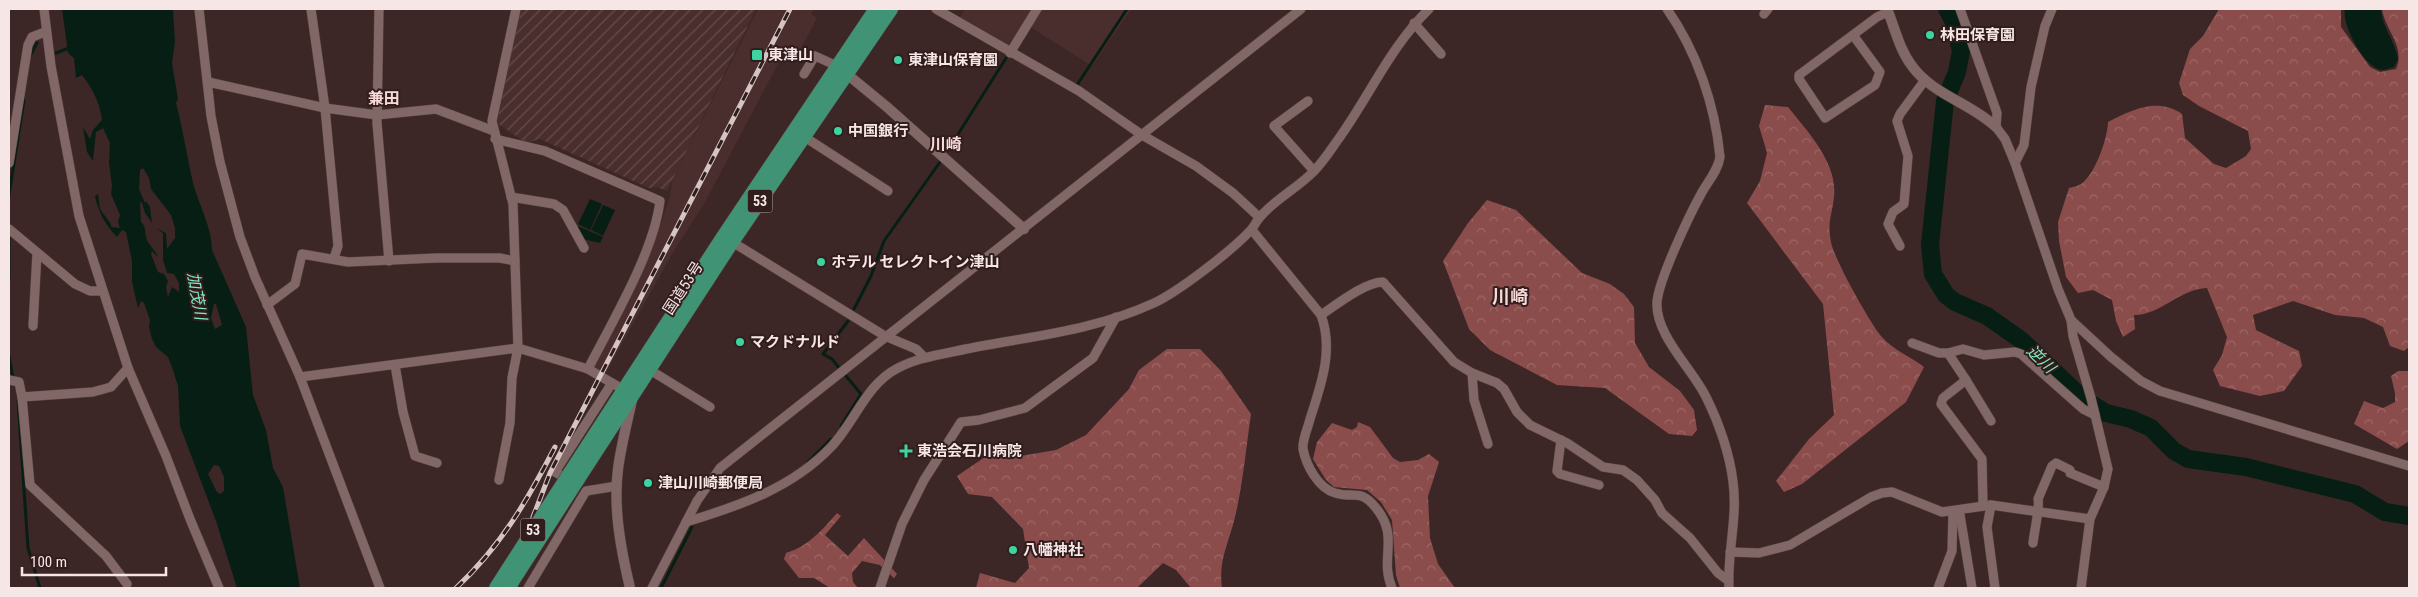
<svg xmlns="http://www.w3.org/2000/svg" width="2418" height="597" viewBox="0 0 2418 597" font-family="'Roboto Condensed','Noto Sans JP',sans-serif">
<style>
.built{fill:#4a2e2e}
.industrial{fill:url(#industrial-furrows)}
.forest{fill:url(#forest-crowns)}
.water{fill:#071e15;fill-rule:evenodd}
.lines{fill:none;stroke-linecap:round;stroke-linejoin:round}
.stream{stroke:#071e15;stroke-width:3}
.river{stroke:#071e15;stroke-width:18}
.minor-casing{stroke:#564343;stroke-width:10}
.tertiary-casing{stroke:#564343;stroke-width:11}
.trunk-casing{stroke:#564343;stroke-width:15}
.minor{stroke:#816866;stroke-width:9}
.tertiary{stroke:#816866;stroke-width:10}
.trunk{stroke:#409475;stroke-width:14}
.rail-casing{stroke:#d4c4c3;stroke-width:5}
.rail{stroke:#321d1d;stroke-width:3;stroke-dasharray:9;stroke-linecap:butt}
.trunk-bridge-casing{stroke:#564343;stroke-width:15;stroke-linecap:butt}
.trunk-bridge{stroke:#409475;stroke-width:14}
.poi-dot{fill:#3ed4a2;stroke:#321d1d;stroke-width:2}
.labels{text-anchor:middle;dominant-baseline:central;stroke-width:4;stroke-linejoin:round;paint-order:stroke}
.shield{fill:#321d1d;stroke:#baa;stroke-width:1}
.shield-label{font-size:14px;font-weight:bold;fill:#f6e7e6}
.poi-label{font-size:15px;font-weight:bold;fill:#f6e7e6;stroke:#321d1d;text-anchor:start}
.street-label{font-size:15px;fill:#f6e7e6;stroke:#321d1d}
.neighbourhood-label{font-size:16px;font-weight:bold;fill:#f7d9d8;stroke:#321d1d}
.water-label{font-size:16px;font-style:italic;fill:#82eac1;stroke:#321d1d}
.quarter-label{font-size:18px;font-weight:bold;fill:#f7d9d8;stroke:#321d1d}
</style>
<defs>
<pattern id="industrial-furrows" width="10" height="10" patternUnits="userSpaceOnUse" patternTransform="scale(1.25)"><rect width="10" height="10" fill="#4a2e2e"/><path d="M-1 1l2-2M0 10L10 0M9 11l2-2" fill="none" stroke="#654c4c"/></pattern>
<pattern id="forest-crowns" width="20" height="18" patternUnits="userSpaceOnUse" patternTransform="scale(1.25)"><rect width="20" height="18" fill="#8b4d4c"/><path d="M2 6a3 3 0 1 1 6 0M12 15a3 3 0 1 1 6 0" fill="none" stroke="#9c6766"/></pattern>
</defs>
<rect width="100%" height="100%" fill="#3c2726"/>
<g class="built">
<path d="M758,9H814L811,14L817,18L800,50L788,45L704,204L672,254L605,374L593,367L628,303L651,251L670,197L672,181Z"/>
<path d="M965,9H1131L1092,66L1024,23L1008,48L959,19Z"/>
</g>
<path class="industrial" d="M520,9H756L667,191L657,187L649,188L540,139L526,143L497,123Z"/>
<g class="forest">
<path d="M2219,9H2341V27L2370,67L2380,72L2396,69C2406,47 2385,30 2382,9H2409V347L2404,351L2390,346L2383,327L2364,318L2335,315L2293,301L2253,315L2256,330L2299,351L2302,366L2284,391L2260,396L2220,386L2213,370L2222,355L2227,337L2207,288C2179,289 2161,315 2134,315L2135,329L2123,337L2116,321L2112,300L2093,290L2078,293L2066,277L2059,241L2058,222L2069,188C2073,187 2078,186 2081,184C2095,175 2108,137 2108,122C2132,110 2157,97 2182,114L2185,138L2214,164L2226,168L2246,156L2251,149L2248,131L2199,106L2183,95L2179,83L2190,49L2203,36Z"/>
<path d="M1765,105L1788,107C1807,131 1838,163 1834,197C1832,216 1827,221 1831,242C1833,257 1870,323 1881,336C1892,349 1911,357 1924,367L1906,402L1802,484L1784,492L1776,481L1809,439L1834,415L1823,304L1747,203L1760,181L1767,153L1759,126Z"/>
<path d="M1487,200L1516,210L1582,273L1610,284L1624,294L1634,307L1635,343L1649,367L1680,391L1694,410L1697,430L1692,436L1669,434L1605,388L1557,385L1490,350L1469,329L1443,261L1468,223Z"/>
<path d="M1167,349H1200L1221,371L1251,414C1246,448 1243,484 1235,517C1229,543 1218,560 1222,588H1191L1176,570L1163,563L1137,588H976L980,573L1015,583L1029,568L1023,529L992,497L968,494L957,476L985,457L1009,458L1056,450L1086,435L1129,389L1139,370Z"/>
<path d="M2398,371H2409V441L2397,449L2354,424L2364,401L2383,408L2395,402V393L2391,376Z"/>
<path d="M1358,422L1370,427L1393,458L1400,462L1418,460L1429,454L1439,462L1428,496L1430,538L1438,564L1455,588H1400L1396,575L1392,520L1381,502L1367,490L1334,487L1326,480L1313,459L1317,442L1332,423L1352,430L1357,427Z"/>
<path d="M837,513L841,516L825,535L848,556L864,538L897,574L894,578L880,565L862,561L852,573L853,582L858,588H830L814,578H799L784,559L786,553C809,546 822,530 837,513Z"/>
</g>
<g class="water">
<path d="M62,9H173L175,42L172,63L178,99L176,103C183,130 187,156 193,183C199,205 212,228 212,250L246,327L253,395L266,430L273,468L283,487L300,588H237L216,521L180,426L178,386L173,370L168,357L156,347L152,339L149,327L150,320L144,303L141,301L138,308L132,282V261L126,232L122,230L117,237C105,224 99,214 95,196L98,194L100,209L111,224V227L120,228L118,222L120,215L111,194L112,186L109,163L110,143L103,128L96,132L93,161L87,152L83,127L90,139L93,130L102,120C100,102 92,88 82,75L76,78L74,58L68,53ZM143,168L149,178L151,189L171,215L175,228V238L167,249L166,233L156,228L163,233V260L167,273L174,274L179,283V292L172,287L168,297L166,287L168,281L164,274L158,272L151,254L152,251L158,257C155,249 150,247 147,240C144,233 147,227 141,222L140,202L142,203L145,213L152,223L150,207L146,201L145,203L139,189L140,170ZM214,304H216L222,325L215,329L211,318ZM214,465L219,466L224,477V491L220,494L217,492L208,474Z"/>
<path d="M2345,9H2381C2382,27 2395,41 2398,59L2394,67C2390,68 2385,70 2382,70C2365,69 2341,24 2345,9Z"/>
<path d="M590,199L602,204L590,230L578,224Z"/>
<path d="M603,205L615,210L603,236L591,230Z"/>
<path d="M578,226L603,237L600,243L583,239Z"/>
</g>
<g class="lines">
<g class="stream">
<path d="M56,53L69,48"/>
<path d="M30,56L37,43"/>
<path d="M1075,88L1127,9"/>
<path d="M948,150L1008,55"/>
<path d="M9,195L24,100"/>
<path d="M9,279V238"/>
<path d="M854,309L871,276L884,241L940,162"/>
<path d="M9,356L13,378"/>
<path d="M839,368L832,359L823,354L848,321"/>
<path d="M18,401L28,548L40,588"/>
<path d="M841,426L861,394L846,376"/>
<path d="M807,463L831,439"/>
<path d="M661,588L692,527"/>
</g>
<path class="river" d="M1947,9L1954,22L1961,51L1957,72L1945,101L1930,245L1933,274L1946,295L1955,302L1987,316L2021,340L2083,399L2106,413L2131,419L2151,428L2174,451L2188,459L2246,467L2355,494L2385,512L2409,516"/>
<defs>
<g id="minor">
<path d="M44,9L51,66L79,216L128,368L166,456L190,519L219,588"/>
<path d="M199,9L211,116L220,162L240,237L255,277L300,377L380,588"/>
<path d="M311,9L325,108L338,246L334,258"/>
<path d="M379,9L377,123L389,261"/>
<path d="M936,9L1079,91L1142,135L1196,166L1233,193L1259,217"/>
<path d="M1667,9C1697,52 1715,105 1720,157C1718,171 1708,181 1701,194C1689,216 1659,279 1657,302C1655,336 1694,370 1707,399C1719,423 1730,455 1733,482C1738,517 1727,553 1729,588"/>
<path d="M1960,9L1997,113L1996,127L2005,139L2015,163L2058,289L2071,320L2111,357L2141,381L2160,391L2409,466"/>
<path d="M1764,14L1768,9"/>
<path d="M1414,23L1441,54"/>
<path d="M1853,35L1880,72L1875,85L1825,118L1799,79V75L1877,17L1888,12"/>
<path d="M1010,53L1037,9"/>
<path d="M804,74L815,56L837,66"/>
<path d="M208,82L325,108L377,115L436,109L494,131"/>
<path d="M1308,101L1274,126L1314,171"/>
<path d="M800,134L888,191"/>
<path d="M495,139L545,151L660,201C654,252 612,322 588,369"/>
<path d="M9,163L28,45L32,37L45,32"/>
<path d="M2015,163L2024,145L2031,87L2045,26L2052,9"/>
<path d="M511,197L554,204L563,210L584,248"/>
<path d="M9,229L75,284L90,291H102"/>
<path d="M1252,230L1321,315C1334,350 1321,385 1310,419C1308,428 1302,440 1303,449C1306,465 1318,488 1335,493C1354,499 1360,488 1376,508C1400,537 1379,558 1392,588"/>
<path d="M729,240L885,336L916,349L925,358"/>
<path d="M1900,246L1888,224L1893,212L1904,204L1908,156L1897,121L1900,114L1925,80"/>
<path d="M267,305L295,284L302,254L348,262L436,258H500L515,261"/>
<path d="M1321,315C1336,305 1365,282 1383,282L1454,362L1472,373L1497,383L1504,389L1517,412L1530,425L1567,443L1603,467L1623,470L1637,480L1655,500L1662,513L1690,538L1718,573L1729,581"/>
<path d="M2071,320L2073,336L2091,398L2108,469L2104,487L2090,519L2081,588"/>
<path d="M33,326L37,253"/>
<path d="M1912,343L1939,353H1948L1963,349L1984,355L2015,352L2021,354L2083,409L2095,415"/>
<path d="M1948,353L1966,380L1943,398L1941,404L1982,459L1983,506"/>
<path d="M395,365L403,412L415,456L437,463"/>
<path d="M650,370L710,407"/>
<path d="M1472,373L1474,400L1488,444"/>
<path d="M300,377L518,348L588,369L624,390"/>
<path d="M9,380L19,382L22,397"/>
<path d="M1966,380L1991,421"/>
<path d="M1561,440L1557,471L1560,474L1599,485"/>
<path d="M499,480L510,423L512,378L518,348L513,204L492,121L516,9"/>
<path d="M569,480L555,472L612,383"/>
<path d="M1991,505L1987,527L1995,588"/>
<path d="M1953,511L1960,515L1972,588"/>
<path d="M686,522C739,506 792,488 831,447C855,422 866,384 898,368C919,357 944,354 966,349C1031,336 1093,331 1154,303C1178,292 1231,251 1249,232C1254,228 1256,221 1260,217C1275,199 1298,188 1314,171C1323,162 1330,151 1337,141C1369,97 1390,47 1429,9"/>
<path d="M2033,543C2034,532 2040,508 2038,499L2052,466L2056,463L2070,470V473L2104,487"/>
<path d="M1730,552L1759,553L1790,545L1871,497L1882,493L1892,492L1942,512L1991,505L2090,519"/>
<path d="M127,584L106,556L30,485L22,397L93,392L111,387L128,368"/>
<path d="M528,588L586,491L617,486"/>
<path d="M652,588L697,501L720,468L1301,9"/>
<path d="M880,588L902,524L924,480L961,422L979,420L1025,408L1093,358L1116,317"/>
<path d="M1938,588L1952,551L1953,511"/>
</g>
<g id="tertiary">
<path d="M1887,9C1895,28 1899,49 1912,66C1933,95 1971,103 1996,127"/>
<path d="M842,70L887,107L1024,229"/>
<path d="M630,588C621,550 613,509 618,469C621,446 627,423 632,400"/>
</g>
<g id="trunk">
<path d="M570,473L723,237L876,9"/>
<path d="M578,479L732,242L891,9"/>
</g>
</defs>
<use href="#minor" class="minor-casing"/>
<use href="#tertiary" class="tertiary-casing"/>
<use href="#trunk" class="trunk-casing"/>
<use href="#minor" class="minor"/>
<use href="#tertiary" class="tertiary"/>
<use href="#trunk" class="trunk"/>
<defs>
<g id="rail">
<path d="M456,588C501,546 527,501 555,447"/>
<path d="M515,588L533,517L550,473L790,9"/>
</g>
</defs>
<use href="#rail" class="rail-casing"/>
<use href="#rail" class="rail"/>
<defs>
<g id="trunk-bridge">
<path d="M496,588L570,473"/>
<path d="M508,588L578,479"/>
</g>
</defs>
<use href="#trunk-bridge" class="trunk-bridge-casing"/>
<use href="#trunk-bridge" class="trunk-bridge"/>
</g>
<g class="poi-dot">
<circle cx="1930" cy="35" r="5"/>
<rect x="751" y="49" width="12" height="12" rx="2.5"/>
<circle cx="898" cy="60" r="5"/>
<circle cx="838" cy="131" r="5"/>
<circle cx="821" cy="262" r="5"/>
<circle cx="740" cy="342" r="5"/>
<path d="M903.5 443.5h5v5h5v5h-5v5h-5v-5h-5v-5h5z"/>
<circle cx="648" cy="483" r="5"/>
<circle cx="1013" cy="550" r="5"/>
</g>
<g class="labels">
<g class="shield">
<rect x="747.5" y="189.5" width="25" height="23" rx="4"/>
<rect x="520.5" y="518.5" width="25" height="23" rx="4"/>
</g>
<g class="shield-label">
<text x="760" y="201">53</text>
<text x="533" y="530">53</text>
</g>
<g class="poi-label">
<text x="1940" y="35">林田保育園</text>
<text x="768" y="55">東津山</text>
<text x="908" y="60">東津山保育園</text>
<text x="848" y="131">中国銀行</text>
<text x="831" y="262">ホテル セレクトイン津山</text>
<text x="750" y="342">マクドナルド</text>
<text x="917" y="451">東浩会石川病院</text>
<text x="658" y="483">津山川崎郵便局</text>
<text x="1023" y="550">八幡神社</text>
</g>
<g class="street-label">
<text transform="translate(683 288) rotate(-57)">国道53号</text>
</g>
<g class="neighbourhood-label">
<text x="384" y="98">兼田</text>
<text x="946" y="144">川崎</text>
</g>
<g class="water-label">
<text transform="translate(197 296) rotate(80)">加茂川</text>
<text transform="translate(2041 359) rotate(44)">逆川</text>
</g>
<g class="quarter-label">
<text x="1510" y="296">川崎</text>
</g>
</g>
<rect width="2418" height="597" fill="none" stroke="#f6e7e6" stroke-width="20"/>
<path d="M22 567v8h144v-8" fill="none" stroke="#f6e7e6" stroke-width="2.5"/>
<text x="30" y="567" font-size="15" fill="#f6e7e6" stroke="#321d1d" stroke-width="4" paint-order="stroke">100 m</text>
</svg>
